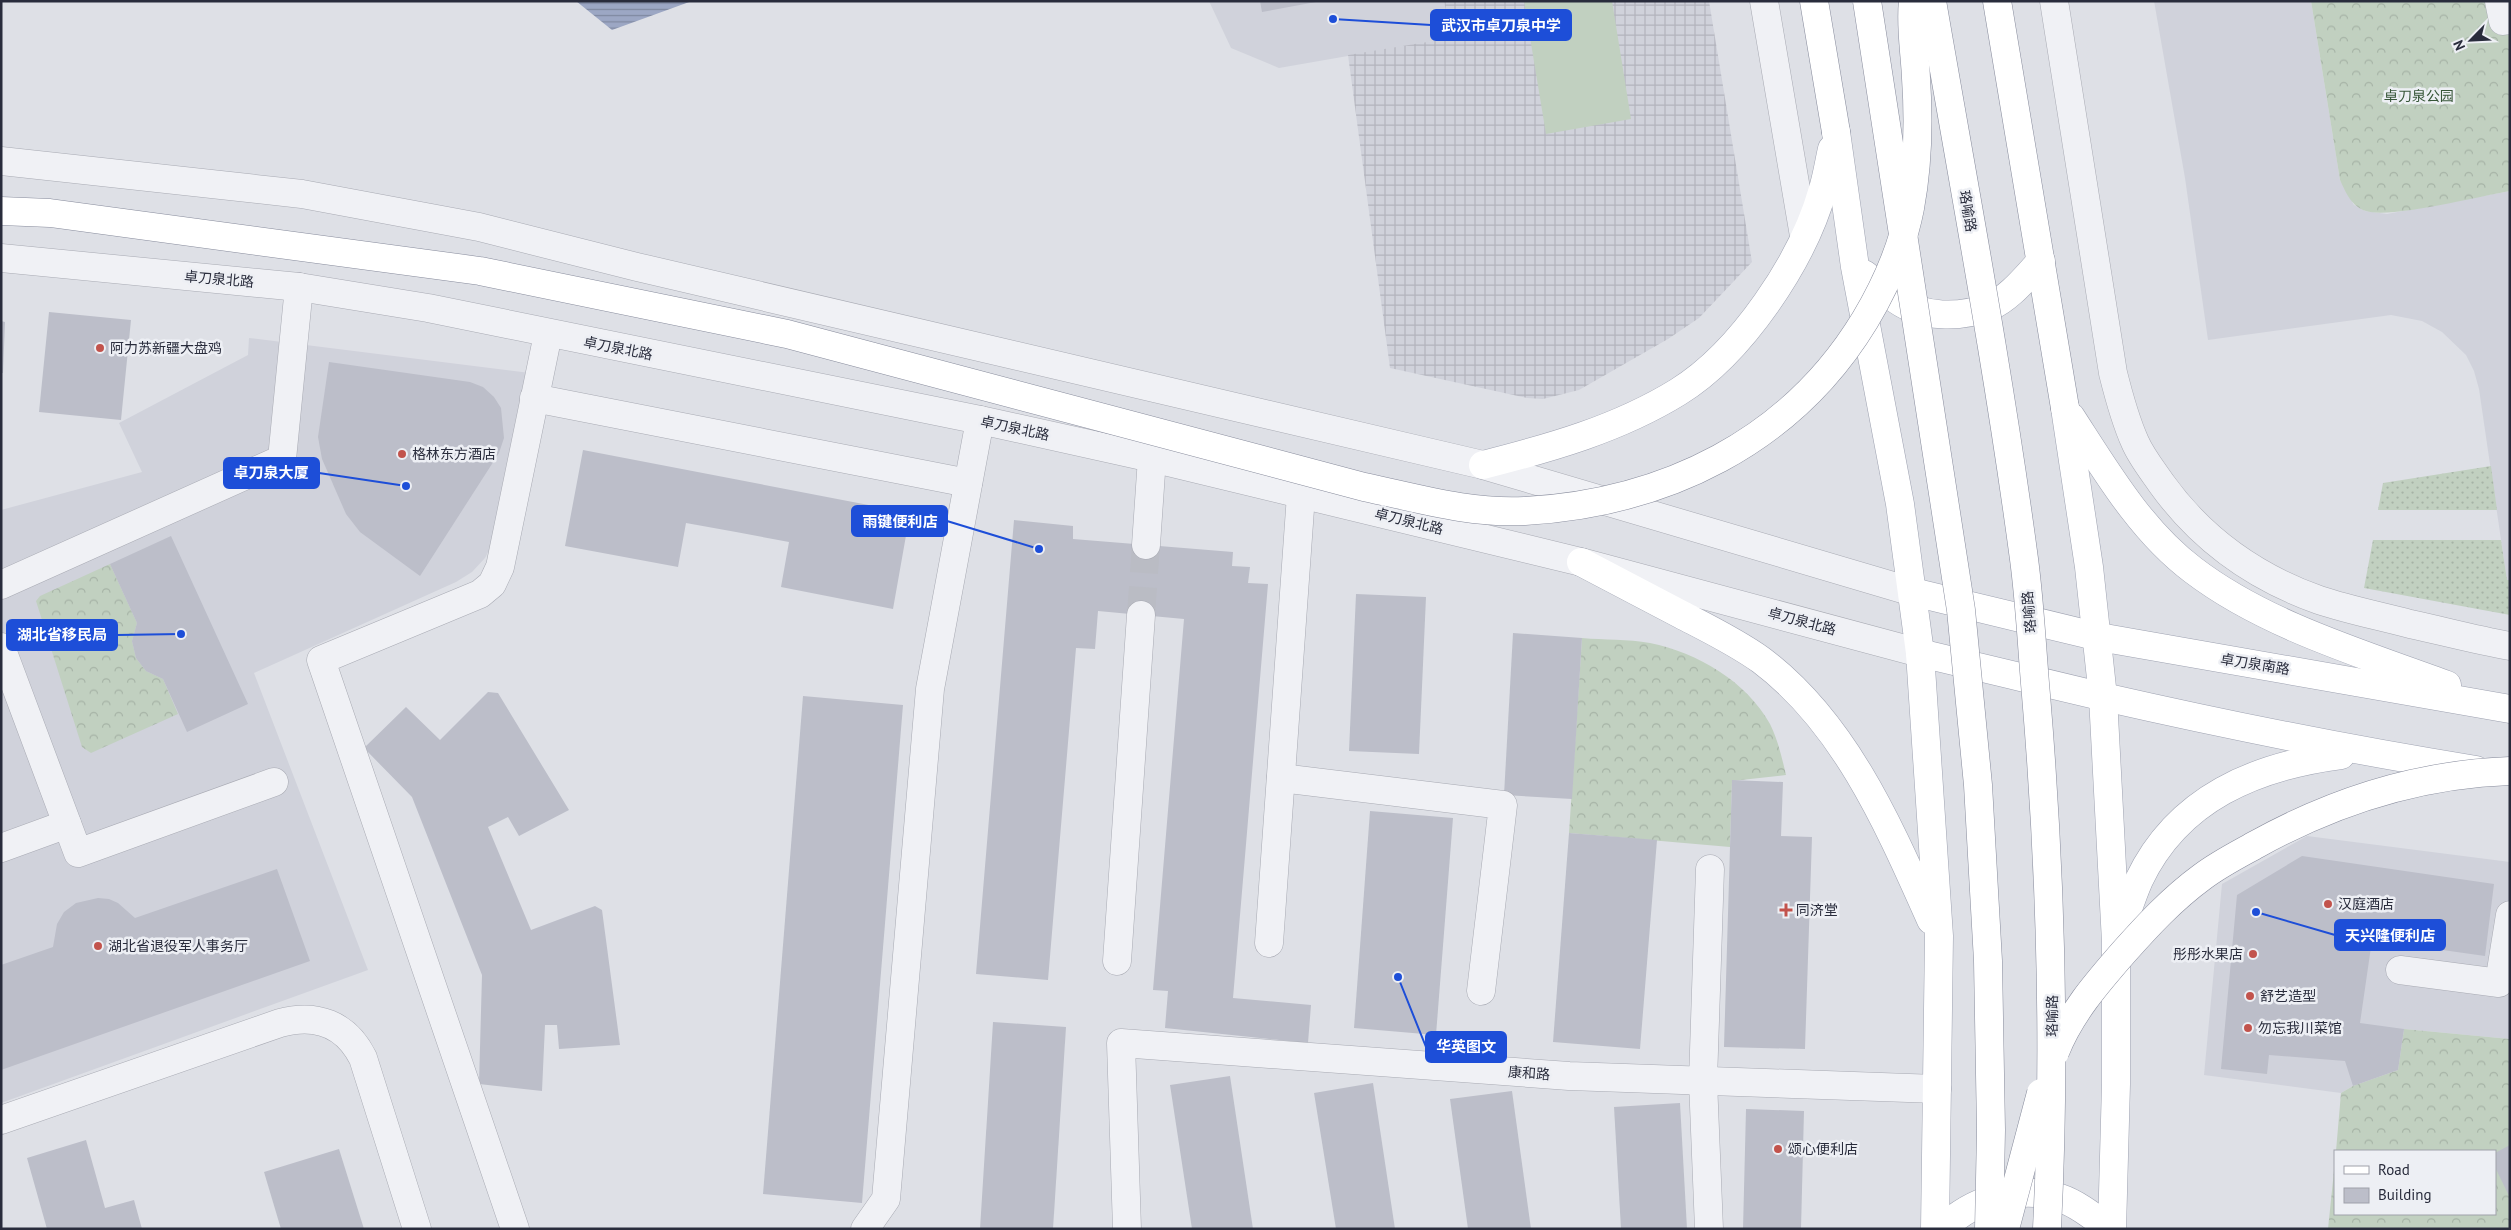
<svg xmlns="http://www.w3.org/2000/svg" width="2511" height="1230" viewBox="0 0 2511 1230" font-family="'PT Sans','Noto Sans SC',sans-serif">
<style>
.built{fill:#d0d2db}
.industrial{fill:url(#industrial-grid)}
.grass{fill:url(#grass-dots)}
.forest{fill:url(#forest-crowns)}
.garden{fill:#c1d0c0}
.water{fill:url(#water-rules)}
.building{fill:#bcbec9}
.lines{fill:none;stroke-linecap:round;stroke-linejoin:round}
.minor-tunnel{stroke:#babcc4;stroke-width:28;stroke-dasharray:28 14;stroke-linecap:butt}
.minor-casing{stroke:#a8aab3;stroke-width:29}
.major-casing{stroke:#9ea2b1;stroke-width:29}
.highway-casing{stroke:#878b9c;stroke-width:29}
.minor{stroke:#f0f1f5;stroke-width:28}
.major{stroke:#fff;stroke-width:28}
.highway{stroke:#fff;stroke-width:28}
.highway-bridge-casing{stroke:#878b9c;stroke-width:29;stroke-linecap:butt}
.highway-bridge{stroke:#fff;stroke-width:28}
.poi-dot{fill:#c2534c;stroke:#edeff4;stroke-width:2}
.labels{text-anchor:middle;dominant-baseline:central;stroke-width:5;stroke-linejoin:round;paint-order:stroke}
.park-label{font-size:14px;fill:#375638;stroke:#edeff4}
.street-label{font-size:14px;fill:#292c3c;stroke:#edeff4}
.poi-label{font-size:14px;fill:#292c3c;stroke:#edeff4;text-anchor:start}
.leader{fill:none;stroke:#1d4ed8;stroke-width:2}
.callout-dot{fill:#1d4ed8;stroke:#edeff4;stroke-width:2}
.callout{fill:#1d4ed8;stroke:#1d4ed8;stroke-width:2}
.callout-label{font-size:15px;text-anchor:middle;font-weight:bold;fill:#fff}
</style>
<defs>
<pattern id="industrial-grid" width="8" height="8" patternUnits="userSpaceOnUse" patternTransform="scale(1.25)"><rect width="8" height="8" fill="#d0d2db"/><path d="M0 4h8M4 0v8" fill="none" stroke="#b3b4bd"/></pattern>
<pattern id="grass-dots" width="8" height="8" patternUnits="userSpaceOnUse" patternTransform="scale(1.25)"><rect width="8" height="8" fill="#c1d0c0"/><path d="M2 2h.1M6 6h.1" fill="none" stroke="#a6b3a6" stroke-width="1.8" stroke-linecap="round"/></pattern>
<pattern id="forest-crowns" width="20" height="18" patternUnits="userSpaceOnUse" patternTransform="scale(1.25)"><rect width="20" height="18" fill="#c1d0c0"/><path d="M2 6a3 3 0 1 1 6 0M12 15a3 3 0 1 1 6 0" fill="none" stroke="#a6b3a6"/></pattern>
<pattern id="water-rules" width="6" height="5" patternUnits="userSpaceOnUse" patternTransform="scale(1.25)"><rect width="6" height="5" fill="#9ca7c4"/><path d="M0 2.5h6" fill="none" stroke="#7f88a0"/></pattern>
</defs>
<rect width="100%" height="100%" fill="#dee0e6"/>
<g class="built">
<path d="M1209,1H1444L1451,38L1279,68L1231,48Z"/>
<path d="M2154,1H2311L2340,180L2354,205L2365,211L2387,214L2510,191V580L2507,581L2479,389L2474,371L2466,355L2442,332L2422,321L2391,315L2208,340L2185,178Z"/>
<path d="M249,338L530,373L495,539L485,558L472,572L456,582L254,673L368,970L1,1103V510L142,472L119,423L248,355Z"/>
<path d="M2307,836L2510,862V1039L2404,1029L2398,1070L2353,1086L2341,1093L2204,1075L2222,884Z"/>
</g>
<path class="industrial" d="M1444,1H1709L1752,262L1699,318L1668,339L1579,390L1543,399L1527,398L1390,368L1348,55L1451,38Z"/>
<g class="grass">
<path d="M2491,466L2497,510H2378L2383,483Z"/>
<path d="M2373,540H2501L2507,580H2510V615L2364,588Z"/>
</g>
<g class="forest">
<path d="M2311,1H2510V191C2480,196 2390,219 2366,211C2352,207 2346,193 2340,180Z"/>
<path d="M110,564L137,623L132,641L136,658L146,671L163,679L178,714L91,753L82,747L36,601L40,596Z"/>
<path d="M1582,638C1604,640 1628,639 1650,643C1698,653 1746,681 1770,724C1778,740 1782,758 1786,775L1732,781L1730,847L1569,833Z"/>
<path d="M2404,1029L2510,1039V1229H2328L2335,1161V1214H2495V1151H2336L2341,1093L2353,1086L2398,1070Z"/>
</g>
<path class="garden" d="M1524,1H1612L1631,119L1546,134Z"/>
<path class="water" d="M576,1H692L612,30Z"/>
<g class="building">
<path d="M1260,1H1316V2L1262,12Z"/>
<path d="M49,312L131,320L121,420L39,412Z"/>
<path d="M1,321L5,322L3,373H1Z"/>
<path d="M329,362L470,382L483,387L494,397L501,408L504,438L499,453L420,576L360,532L346,514L322,459L318,437Z"/>
<path d="M583,450L910,513L893,609L781,587L789,542L736,532L686,523L678,567L565,546Z"/>
<path d="M1014,520L1073,526V539L1233,552L1232,566L1250,567L1248,583L1268,584L1233,998L1311,1005L1308,1043L1165,1028L1168,991L1153,990L1184,619L1098,611L1095,649L1076,648L1048,980L976,974Z"/>
<path d="M171,536L248,704L187,732L163,679L146,671L136,658L132,641L137,623L110,564Z"/>
<path d="M1356,594L1426,597L1419,754L1349,751Z"/>
<path d="M1513,633L1582,638L1572,799L1504,795Z"/>
<path d="M488,692L498,693L569,810L519,836L508,817L488,827L531,930L595,906L602,910L620,1045L559,1049L557,1025H545L542,1091L479,1084L482,975L412,797L364,748L406,707L440,740Z"/>
<path d="M803,696L903,705L862,1203L763,1194Z"/>
<path d="M1732,780L1783,782L1781,836L1812,837L1805,1049L1724,1047Z"/>
<path d="M1370,811L1453,818L1436,1035L1354,1028Z"/>
<path d="M1569,833L1657,840L1640,1049L1553,1042Z"/>
<path d="M2302,856L2494,884L2485,956L2372,940L2360,1023L2404,1029L2398,1070L2353,1086L2345,1061L2269,1055L2267,1074L2221,1069L2237,895Z"/>
<path d="M277,869L310,961L1,1070V965L53,947L57,924L64,912L76,903L98,898L109,899L118,903L135,918Z"/>
<path d="M993,1022L1066,1027L1053,1229H980Z"/>
<path d="M1230,1076L1253,1229H1192L1170,1085Z"/>
<path d="M1373,1083L1395,1229H1336L1314,1093Z"/>
<path d="M1512,1091L1531,1229H1468L1450,1099Z"/>
<path d="M1680,1103L1687,1229H1621L1614,1107Z"/>
<path d="M1746,1109L1804,1111L1801,1229H1743Z"/>
<path d="M86,1140L105,1208L134,1200L142,1229H47L27,1158Z"/>
<path d="M2510,1145V1198L2495,1167V1153Z"/>
<path d="M339,1149L364,1229H281L264,1172Z"/>
</g>
<g class="lines">
<path class="minor-tunnel" d="M1141,615L1146,545"/>
<defs>
<g id="minor">
<path d="M1764,1L1804,236"/>
<path d="M2054,1L2113,373C2119,397 2125,420 2135,442C2141,456 2152,470 2161,483C2201,539 2254,577 2319,600C2349,610 2380,616 2410,624C2443,631 2476,640 2510,646"/>
<path d="M2499,1L2503,21L2510,20"/>
<path d="M1,161L302,194L479,227L637,267L1483,465L1913,592"/>
<path d="M1,258L299,287L428,308L980,420L1152,458L1581,562L1920,653"/>
<path d="M534,398L968,483"/>
<path d="M1146,545L1152,458"/>
<path d="M1,585L282,459L299,287"/>
<path d="M1,647L78,853L274,782"/>
<path d="M1281,778L1503,805L1481,991"/>
<path d="M1,848L67,824"/>
<path d="M1269,943L1301,495"/>
<path d="M1117,961L1141,615"/>
<path d="M2400,970L2499,983L2510,915"/>
<path d="M1,1120L280,1023C316,1013 346,1024 363,1058L417,1229"/>
<path d="M515,1229L321,660L480,594L492,584L500,567L548,334"/>
<path d="M865,1229L886,1199L930,689L980,420"/>
<path d="M1127,1229L1121,1043L1569,1076L1937,1089"/>
<path d="M1709,1229L1703,1081L1710,869"/>
</g>
<g id="major">
<path d="M1836,132L1855,267L1900,504L1920,653L1939,936L1935,1229"/>
<path d="M1864,274C1875,282 1885,292 1897,300C1923,318 1960,318 1989,307C2010,298 2026,277 2041,261"/>
<path d="M2065,408L2089,567L2103,697L2116,942V1084L2112,1229"/>
<path d="M2071,417C2106,471 2141,531 2193,570C2265,625 2363,654 2447,685"/>
<path d="M1483,465C1550,448 1618,429 1678,392C1741,353 1803,261 1823,189C1827,176 1829,162 1832,149"/>
<path d="M1581,562C1615,580 1648,597 1682,615C1709,629 1736,642 1761,660C1845,723 1889,826 1931,920"/>
<path d="M1913,592L2099,637L2510,709"/>
<path d="M1920,653C1981,667 2043,683 2104,697C2227,725 2351,750 2476,770"/>
<path d="M2119,934C2126,916 2131,898 2139,880C2178,798 2256,766 2341,755"/>
<path d="M1942,1229C1972,1200 2019,1184 2060,1198C2078,1204 2095,1218 2110,1229"/>
</g>
<g id="highway">
<path d="M1814,1L1836,132"/>
<path d="M1997,1L2065,408"/>
</g>
</defs>
<use href="#minor" class="minor-casing"/>
<use href="#major" class="major-casing"/>
<use href="#highway" class="highway-casing"/>
<use href="#minor" class="minor"/>
<use href="#major" class="major"/>
<use href="#highway" class="highway"/>
<defs>
<g id="highway-bridge">
<path d="M1867,1L1961,610L1978,785L1988,961L1991,1130L1989,1229"/>
<path d="M1932,1C1964,187 1999,372 2024,559C2030,604 2032,650 2036,695C2051,874 2056,1049 2047,1229"/>
<path d="M1,211L50,213L480,271L787,334L1364,487C1417,498 1470,514 1525,511C1665,503 1791,442 1865,320C1886,285 1902,249 1910,208C1918,165 1919,122 1916,78C1915,53 1910,26 1913,1"/>
<path d="M2055,1052C2070,1014 2096,984 2123,953C2148,925 2172,899 2202,877C2219,864 2239,854 2257,844C2335,801 2421,774 2510,771"/>
<path d="M2005,1229L2041,1093"/>
</g>
</defs>
<use href="#highway-bridge" class="highway-bridge-casing"/>
<use href="#highway-bridge" class="highway-bridge"/>
</g>
<g class="poi-dot">
<circle cx="100" cy="348" r="5"/>
<circle cx="402" cy="454" r="5"/>
<circle cx="2328" cy="904" r="5"/>
<path d="M1783.5 902.5h5v5h5v5h-5v5h-5v-5h-5v-5h5z"/>
<circle cx="98" cy="946" r="5"/>
<circle cx="2253" cy="954" r="5"/>
<circle cx="2250" cy="996" r="5"/>
<circle cx="2248" cy="1028" r="5"/>
<circle cx="1778" cy="1149" r="5"/>
</g>
<g class="labels">
<g class="park-label">
<text x="2419" y="96">卓刀泉公园</text>
</g>
<g class="street-label">
<text transform="translate(1968 211) rotate(80)">珞喻路</text>
<text transform="translate(219 279) rotate(5)">卓刀泉北路</text>
<text transform="translate(618 348) rotate(11)">卓刀泉北路</text>
<text transform="translate(1015 428) rotate(12)">卓刀泉北路</text>
<text transform="translate(1409 521) rotate(14)">卓刀泉北路</text>
<text transform="translate(2029 612) rotate(-95)">珞喻路</text>
<text transform="translate(1802 621) rotate(15)">卓刀泉北路</text>
<text transform="translate(2255 664) rotate(9)">卓刀泉南路</text>
<text transform="translate(2052 1016) rotate(-89)">珞喻路</text>
<text transform="translate(1529 1073) rotate(4)">康和路</text>
</g>
<g class="poi-label">
<text x="110" y="348">阿力苏新疆大盘鸡</text>
<text x="412" y="454">格林东方酒店</text>
<text x="2338" y="904">汉庭酒店</text>
<text x="1796" y="910">同济堂</text>
<text x="108" y="946">湖北省退役军人事务厅</text>
<text x="2243" y="954" text-anchor="end">彤彤水果店</text>
<text x="2260" y="996">舒艺造型</text>
<text x="2258" y="1028">勿忘我川菜馆</text>
<text x="1788" y="1149">颂心便利店</text>
</g>
</g>
<path class="leader" d="M1333 19L1431 25M406 486L319 473M1039 549L947 521M181 634L117 635M2256 912L2335 935M1398 977L1426 1047"/>
<g class="callout-dot">
<circle cx="1333" cy="19" r="5"/>
<circle cx="406" cy="486" r="5"/>
<circle cx="1039" cy="549" r="5"/>
<circle cx="181" cy="634" r="5"/>
<circle cx="2256" cy="912" r="5"/>
<circle cx="1398" cy="977" r="5"/>
</g>
<g class="callout">
<rect x="1431" y="10" width="140" height="30" rx="5"/>
<rect x="224" y="458" width="95" height="30" rx="5"/>
<rect x="852" y="506" width="95" height="30" rx="5"/>
<rect x="7" y="620" width="110" height="30" rx="5"/>
<rect x="2335" y="920" width="110" height="30" rx="5"/>
<rect x="1426" y="1032" width="80" height="30" rx="5"/>
</g>
<g class="callout-label">
<text x="1501" y="31">武汉市卓刀泉中学</text>
<text x="271" y="478">卓刀泉大厦</text>
<text x="900" y="527">雨键便利店</text>
<text x="62" y="640">湖北省移民局</text>
<text x="2390" y="941">天兴隆便利店</text>
<text x="1466" y="1052">华英图文</text>
</g>
<rect width="2511" height="1230" fill="none" stroke="#292c3c" stroke-width="5"/>
<rect x="2334" y="1150" width="162" height="65" fill="#edeff4" stroke="#9fa1aa"/>
<rect x="2344" y="1166" width="25" height="8" fill="#ffffff" stroke="#9fa1aa"/>
<text x="2378" y="1175" font-size="15" fill="#292c3c">Road</text>
<rect x="2344" y="1188" width="25" height="15" fill="#bcbec9" stroke="#9fa1aa"/>
<text x="2378" y="1200" font-size="15" fill="#292c3c">Building</text>
<g transform="translate(2471 40) rotate(246)" stroke="#edeff4" stroke-width="4" paint-order="stroke">
<path d="M0-4L9 19L0 12L-9 19Z" fill="#292c3c"/>
<text y="-8" font-size="14" font-weight="bold" text-anchor="middle" fill="#292c3c">N</text>
</g>
</svg>
